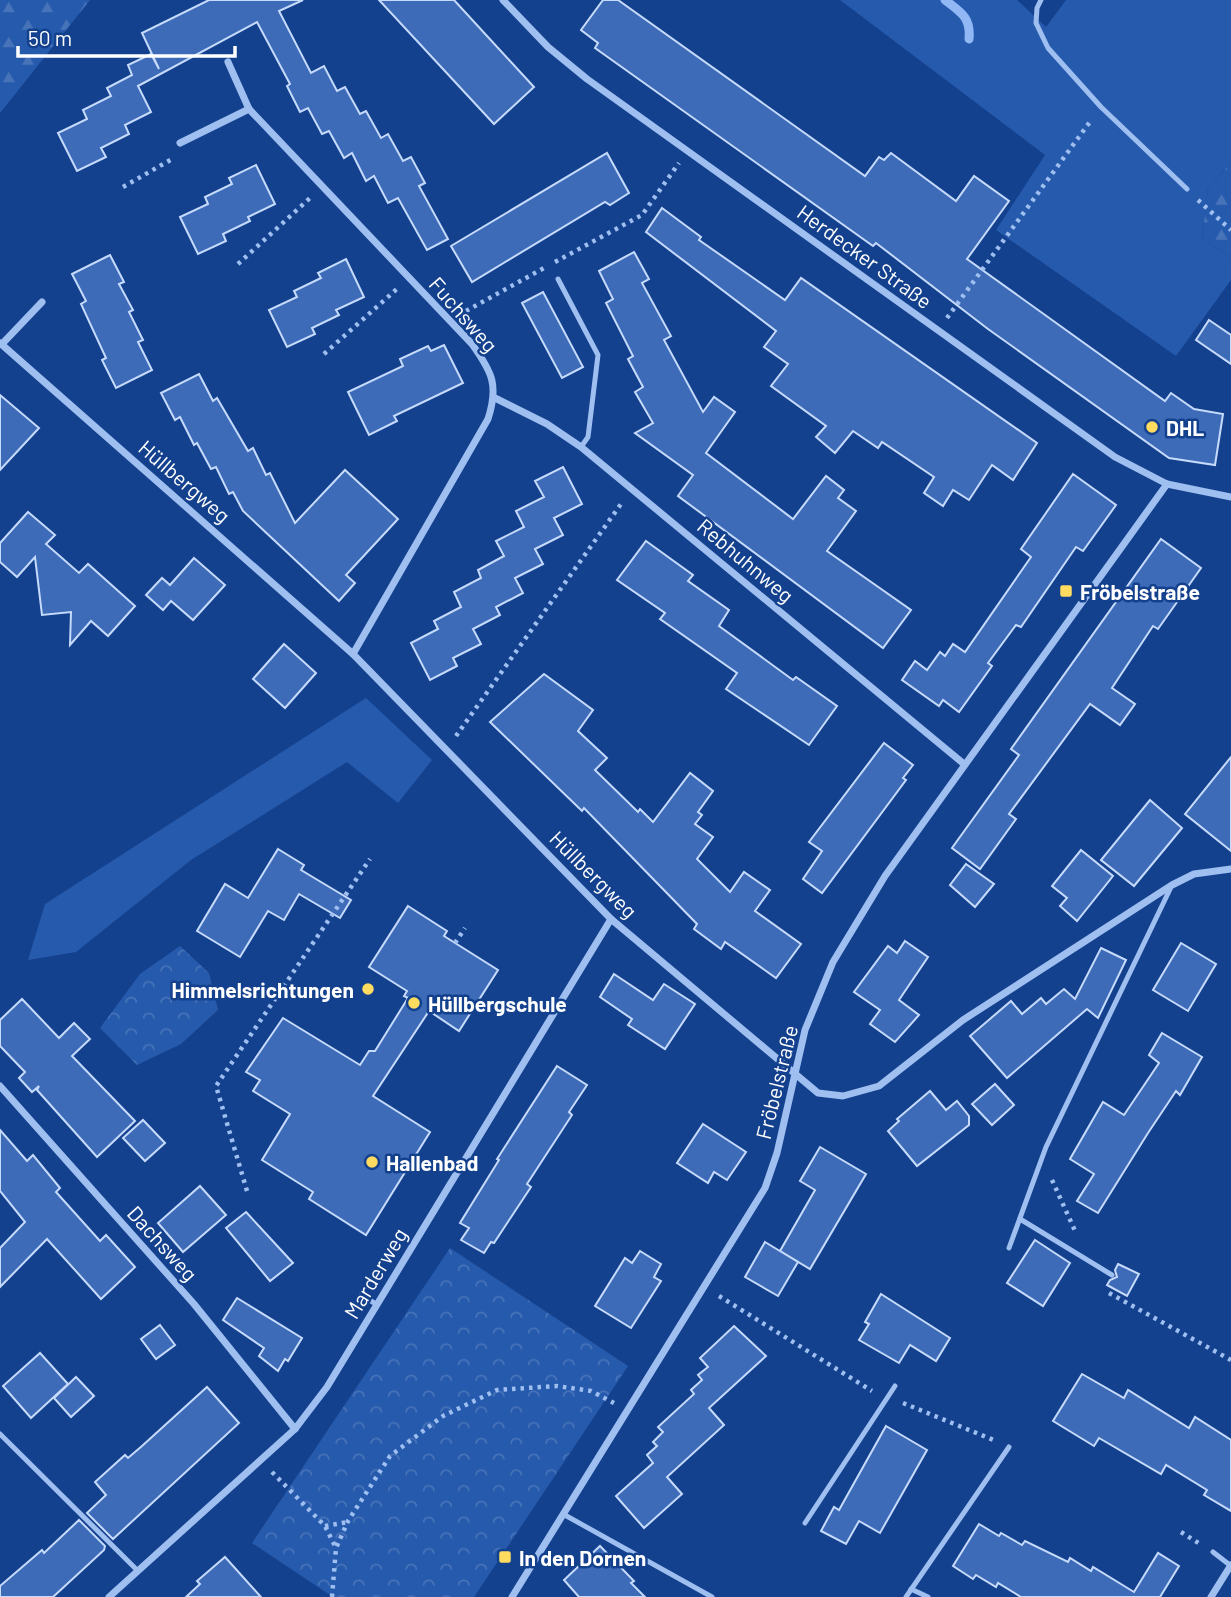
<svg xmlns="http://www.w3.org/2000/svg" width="1231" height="1597" viewBox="0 0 1231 1597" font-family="Barlow,sans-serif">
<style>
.green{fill:#265aad}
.forest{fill:url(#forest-firs)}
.park{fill:url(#park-crowns)}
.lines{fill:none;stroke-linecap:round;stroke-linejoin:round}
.stream{stroke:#91b8f4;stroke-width:9}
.building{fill:#3d6bb8;stroke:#c6dbfc;stroke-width:2}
.path{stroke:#9fbff1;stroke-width:4.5;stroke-dasharray:3.5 5;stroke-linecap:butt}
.lane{stroke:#9fbff1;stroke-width:5}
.street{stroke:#9fbff1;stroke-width:7}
.poi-dot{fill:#ffdb5f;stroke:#14418e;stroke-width:2.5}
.labels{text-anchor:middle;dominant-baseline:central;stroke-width:5;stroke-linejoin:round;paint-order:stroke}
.street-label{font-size:21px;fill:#fff;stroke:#14418e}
.poi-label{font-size:21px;font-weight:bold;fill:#fff;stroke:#14418e;text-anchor:start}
</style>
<defs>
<pattern id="forest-firs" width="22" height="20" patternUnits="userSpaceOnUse" patternTransform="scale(1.75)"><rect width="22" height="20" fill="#265aad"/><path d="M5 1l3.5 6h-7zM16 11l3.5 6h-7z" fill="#4773b9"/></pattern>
<pattern id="park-crowns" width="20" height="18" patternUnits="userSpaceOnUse" patternTransform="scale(1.75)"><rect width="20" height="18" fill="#265aad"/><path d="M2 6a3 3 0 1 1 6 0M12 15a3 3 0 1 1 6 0" fill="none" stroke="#4773b9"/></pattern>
</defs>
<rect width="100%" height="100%" fill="#14418e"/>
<g class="green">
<path d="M840,0H1017L1046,27L1066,0H1231V163L1208,188L1202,238L1231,258V280L1176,356L996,230L1045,155Z"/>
<path d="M366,698L432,760L398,803L347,762L191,860L76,952L28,960L45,904Z"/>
</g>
<g class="forest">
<path d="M0,0H90L0,113Z"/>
<path d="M1231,163V258L1202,238L1208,188Z"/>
</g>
<g class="park">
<path d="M180,946L209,973L218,1010L181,1044L137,1065L100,1028L140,974Z"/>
<path d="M450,1248L628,1366L474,1597H333L252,1543Z"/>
</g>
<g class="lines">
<path class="stream" d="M945,0C962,13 971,18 969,39"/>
</g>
<g class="building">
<path d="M209,0H303L279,11L311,73L324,66L337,91L345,87L360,114L366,111L381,138L388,134L403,161L411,157L425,183L419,186L448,239L427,250L398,198L388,203L374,176L366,181L352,153L344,158L329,131L322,134L308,108L300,112L287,86L290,84L257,22L138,86L151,112L125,125L129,134L101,148L106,157L77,171L58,133L87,119L83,110L111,96L107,88L132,75L128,65L151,54L159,69L142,33Z"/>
<path d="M379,0H454L534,87L494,124Z"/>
<path d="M603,0H618L865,176L879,157L884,160L891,153L956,201L974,176L1009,201L967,259L1165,401L1171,393L1194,409L1223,414L1215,465L1169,458L988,329L876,243L873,246L595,48L598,43L581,30Z"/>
<path d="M607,153L629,193L610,205L605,202L472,282L451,246Z"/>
<path d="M256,165L275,204L248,217L250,221L223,234L226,241L198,254L180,217L208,204L205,197L232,184L229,178Z"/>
<path d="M662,208L701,237L699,240L785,300L801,278L1037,443L1013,480L992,465L969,500L953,490L943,506L924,493L934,477L882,442L878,448L853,431L835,453L816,437L826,426L771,386L788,364L764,347L776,331L646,232Z"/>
<path d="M634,252L649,279L642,283L671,336L664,340L703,412L714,397L735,412L706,453L793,519L826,476L844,490L838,498L856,511L827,551L911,610L883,648L678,496L693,475L635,433L653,423L635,392L643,387L628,359L633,356L606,303L613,299L599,271Z"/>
<path d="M110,255L124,282L119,284L133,310L129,312L143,340L138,342L152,370L116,388L102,360L106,358L81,304L86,301L72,274Z"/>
<path d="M346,259L364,297L336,310L339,315L312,328L315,334L287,347L269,310L297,297L294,291L321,278L318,273Z"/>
<path d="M543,292L583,367L562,378L522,303Z"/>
<path d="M1209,320L1231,335V364L1196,340Z"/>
<path d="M444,345L463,383L394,416L397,421L369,435L348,392L403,366L400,359L428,346L431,351Z"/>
<path d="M199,374L213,401L217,398L248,451L253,448L266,475L270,473L295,523L345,470L398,519L346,575L355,583L339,601L243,511L233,492L229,494L216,467L211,469L197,443L194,445L180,417L175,420L161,393Z"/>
<path d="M0,395L39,428L0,470Z"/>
<path d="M563,467L582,504L554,518L563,535L535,549L543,564L515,578L523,593L496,607L500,615L473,629L481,644L453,658L457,666L430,680L411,643L438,629L434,621L461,607L454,592L481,578L478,570L504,556L496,541L524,527L516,511L544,497L535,481Z"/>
<path d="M1073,474L1116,505L1083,551L1076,547L1021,627L1016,625L988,663L992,666L959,712L943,700L939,706L902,680L915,661L927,670L940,652L945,656L953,644L965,652L1031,557L1021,549Z"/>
<path d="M28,512L55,535L46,544L79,573L88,564L135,606L108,636L91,621L70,645L71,612L42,615L35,557L17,577L0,562V543Z"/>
<path d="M1161,539L1201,568L1158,629L1153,626L1112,688L1135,704L1120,725L1090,704L1009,814L1016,819L980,869L952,848L1019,755L1011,749Z"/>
<path d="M646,541L693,575L688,581L729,610L719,626L793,680L796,677L837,706L809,745L726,689L737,673L660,619L665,613L617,580Z"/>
<path d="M194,558L225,585L193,620L171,601L163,610L146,595L162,578L170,585Z"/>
<path d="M284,644L316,673L285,708L253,679Z"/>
<path d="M544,674L593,710L578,731L607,758L595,770L638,812L640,809L653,822L690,773L713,791L698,812L702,815L695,824L713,837L697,859L730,892L744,872L770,890L755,911L801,944L776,978L725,942L721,949L694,929L697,924L584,808L582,811L490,722Z"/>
<path d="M884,743L913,765L903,778L906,780L822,893L803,879L822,851L809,842Z"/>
<path d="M1231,757V851L1185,814Z"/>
<path d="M1150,800L1182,828L1134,886L1101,860Z"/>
<path d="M278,849L304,865L301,870L351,900L340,918L299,894L284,920L268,911L240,957L197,931L225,884L248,898Z"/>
<path d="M1081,850L1113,876L1077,921L1060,906L1067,898L1052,886Z"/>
<path d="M966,864L994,884L975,907L950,885Z"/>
<path d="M408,906L447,931L444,936L498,970L459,1031L429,1011L373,1096L430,1132L366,1235L309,1199L313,1192L262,1160L290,1114L253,1091L260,1080L246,1072L283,1018L360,1065L369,1051H375L408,998L404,996L407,991L369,967Z"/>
<path d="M905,941L928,957L899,1000L919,1015L895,1042L870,1024L880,1010L854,992L888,946L897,953Z"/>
<path d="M1181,943L1216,964L1188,1011L1153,990Z"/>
<path d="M1101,948L1126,960L1098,1018L1087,1009L1007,1078L970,1036L1011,1001L1022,1014L1041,998L1046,1004L1064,989L1075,999Z"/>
<path d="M614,974L653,1000L664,984L695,1004L665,1049L628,1025L632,1019L600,997Z"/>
<path d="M22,999L59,1038L74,1023L90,1039L72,1056L135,1121L97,1157L37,1090L39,1086L32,1092L19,1078L25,1072L0,1046V1020Z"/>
<path d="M1162,1033L1202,1057L1180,1095L1176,1091L1148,1133L1098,1213L1077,1201L1094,1174L1070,1159L1103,1102L1124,1115L1159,1063L1149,1055Z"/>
<path d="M557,1066L587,1085L569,1112L572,1115L527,1184L531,1187L494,1243L491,1242L484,1253L461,1240L469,1228L460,1223L499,1160L497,1159Z"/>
<path d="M995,1084L1014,1105L992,1125L972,1104Z"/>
<path d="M930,1091L946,1110L957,1101L969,1116V1125L917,1166L888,1131L899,1121L897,1119Z"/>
<path d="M143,1120L165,1143L145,1161L123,1138Z"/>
<path d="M703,1124L746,1152L727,1180L714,1172L708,1183L677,1163Z"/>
<path d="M0,1130L27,1161L33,1155L60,1188L56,1192L100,1241L106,1235L135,1267L101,1299L47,1239L0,1287V1248L25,1222L0,1191Z"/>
<path d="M820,1147L866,1174L810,1269L780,1251L815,1190L800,1181Z"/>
<path d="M200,1186L226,1215L183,1252L158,1223Z"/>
<path d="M246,1212L293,1263L270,1281L226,1228Z"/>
<path d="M1035,1240L1070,1263L1043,1306L1007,1283Z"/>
<path d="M765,1242L798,1262L778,1296L745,1277Z"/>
<path d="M640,1251L661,1264L654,1277L661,1281L631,1328L595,1306L625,1258L632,1263Z"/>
<path d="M1118,1264L1139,1274L1127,1296L1107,1285L1110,1280L1117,1277L1115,1270Z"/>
<path d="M881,1294L950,1338L936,1361L910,1345L899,1363L859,1340L869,1324L865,1322Z"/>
<path d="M237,1298L302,1338L288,1361L285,1359L278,1371L259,1356L264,1348L223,1320Z"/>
<path d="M160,1325L175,1345L156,1359L141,1339Z"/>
<path d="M734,1326L766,1356L709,1408L724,1425L667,1477L682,1494L644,1528L616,1496L653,1463L647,1455L657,1446L653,1442L663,1432L658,1427L694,1394L691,1390L702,1380L698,1375L708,1367L700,1358Z"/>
<path d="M40,1353L68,1384L31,1418L3,1386Z"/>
<path d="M1082,1374L1124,1398L1128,1390L1189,1428L1195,1417L1231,1440V1511L1204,1495L1207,1490L1166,1465L1161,1474L1099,1438L1094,1446L1053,1421Z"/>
<path d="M76,1377L94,1396L71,1417L54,1398Z"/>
<path d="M207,1387L239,1423L113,1539L87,1513L106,1495L95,1482L125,1455L128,1458L142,1446Z"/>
<path d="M886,1426L927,1450L880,1533L859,1521L846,1544L821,1531L834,1507L839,1510Z"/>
<path d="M79,1520L105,1546L104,1550L53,1597H0V1586L42,1550L44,1553Z"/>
<path d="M979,1524L999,1536L1001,1533L1022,1545L1025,1541L1068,1562L1070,1558L1091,1571L1093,1567L1134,1592L1158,1553L1179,1566L1160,1597H1021L998,1583L996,1587L976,1575L973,1579L953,1566Z"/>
<path d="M600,1546L634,1581L631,1583L645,1597H579L564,1580Z"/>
<path d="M225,1557L261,1597H186L200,1584L197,1581Z"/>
</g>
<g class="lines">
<g class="path">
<path d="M123,187L172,159"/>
<path d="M1198,200L1231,230"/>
<path d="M555,262L642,215L679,163"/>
<path d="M238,264L310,198"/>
<path d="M466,311L544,268"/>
<path d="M947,318L1092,119"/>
<path d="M324,354L398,288"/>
<path d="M456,736L621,504"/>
<path d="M455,943L465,928"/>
<path d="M1052,1180L1076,1233"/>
<path d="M247,1191L216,1086L370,859"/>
<path d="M1109,1293L1231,1360"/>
<path d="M719,1296L872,1391"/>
<path d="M903,1403L996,1441"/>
<path d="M272,1472L325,1526L336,1548"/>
<path d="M325,1526L348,1522"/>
<path d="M1181,1532L1200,1544"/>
<path d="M332,1597L336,1548L348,1521L390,1456L443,1416L497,1390L557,1386L591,1391L614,1403"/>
</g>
<g class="lane">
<path d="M1041,0L1037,8L1036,23L1048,48L1101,107L1187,189"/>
<path d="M558,279L598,355L588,437L581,447"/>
<path d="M1020,1219L1112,1275"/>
<path d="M1009,1248L1046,1147L1172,885"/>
<path d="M361,1295L376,1304"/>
<path d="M0,1434L138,1571"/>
<path d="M563,1514L712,1597"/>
<path d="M805,1523L895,1386"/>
<path d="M1213,1552L1231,1566"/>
<path d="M911,1589L928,1597"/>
<path d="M906,1597L1009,1447"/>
</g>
<g class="street">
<path d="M503,0L548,47L587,79L1115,457L1167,484L1231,497"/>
<path d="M228,62L249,109"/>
<path d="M180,143L249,109L472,344C492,372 499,385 488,419L353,654"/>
<path d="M0,343L353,654L611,919L818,1093L843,1096L879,1086L963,1020L1172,885L1194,874L1231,869"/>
<path d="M2,344L42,302"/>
<path d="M495,398L547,424L581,447L964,764"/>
<path d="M0,1086L194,1304L295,1429"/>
<path d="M109,1597L295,1429L327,1387L611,919"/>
<path d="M512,1597L765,1188L777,1153L805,1030L833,962L885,876L1167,484"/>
<path d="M1211,1597L1231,1565"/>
</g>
</g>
<g class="poi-dot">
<circle cx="1152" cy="427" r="7"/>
<rect x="1059" y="584" width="14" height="14" rx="3.5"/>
<circle cx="368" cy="989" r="7"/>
<circle cx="414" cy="1003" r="7"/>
<circle cx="372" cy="1162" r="7"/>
<rect x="498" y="1550" width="14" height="14" rx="3.5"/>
</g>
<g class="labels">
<g class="street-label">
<text transform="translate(865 256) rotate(36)">Herdecker Straße</text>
<text transform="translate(464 314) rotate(49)">Fuchsweg</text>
<text transform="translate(185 481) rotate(41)">Hüllbergweg</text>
<text transform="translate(746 560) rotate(40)">Rebhuhnweg</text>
<text transform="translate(594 874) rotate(45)">Hüllbergweg</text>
<text transform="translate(776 1082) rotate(-76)">Fröbelstraße</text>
<text transform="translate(163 1243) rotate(48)">Dachsweg</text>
<text transform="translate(375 1273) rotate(-59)">Marderweg</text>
</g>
<g class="poi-label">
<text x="1166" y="427">DHL</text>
<text x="1080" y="591">Fröbelstraße</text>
<text x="354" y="989" text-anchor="end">Himmelsrichtungen</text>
<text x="428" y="1003">Hüllbergschule</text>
<text x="386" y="1162">Hallenbad</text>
<text x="519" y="1557">In den Dornen</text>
</g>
</g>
<path d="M18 46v10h217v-10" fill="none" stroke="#ffffff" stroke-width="3.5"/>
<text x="28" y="46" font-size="21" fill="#ffffff" stroke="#14418e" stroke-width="5" paint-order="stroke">50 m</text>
</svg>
